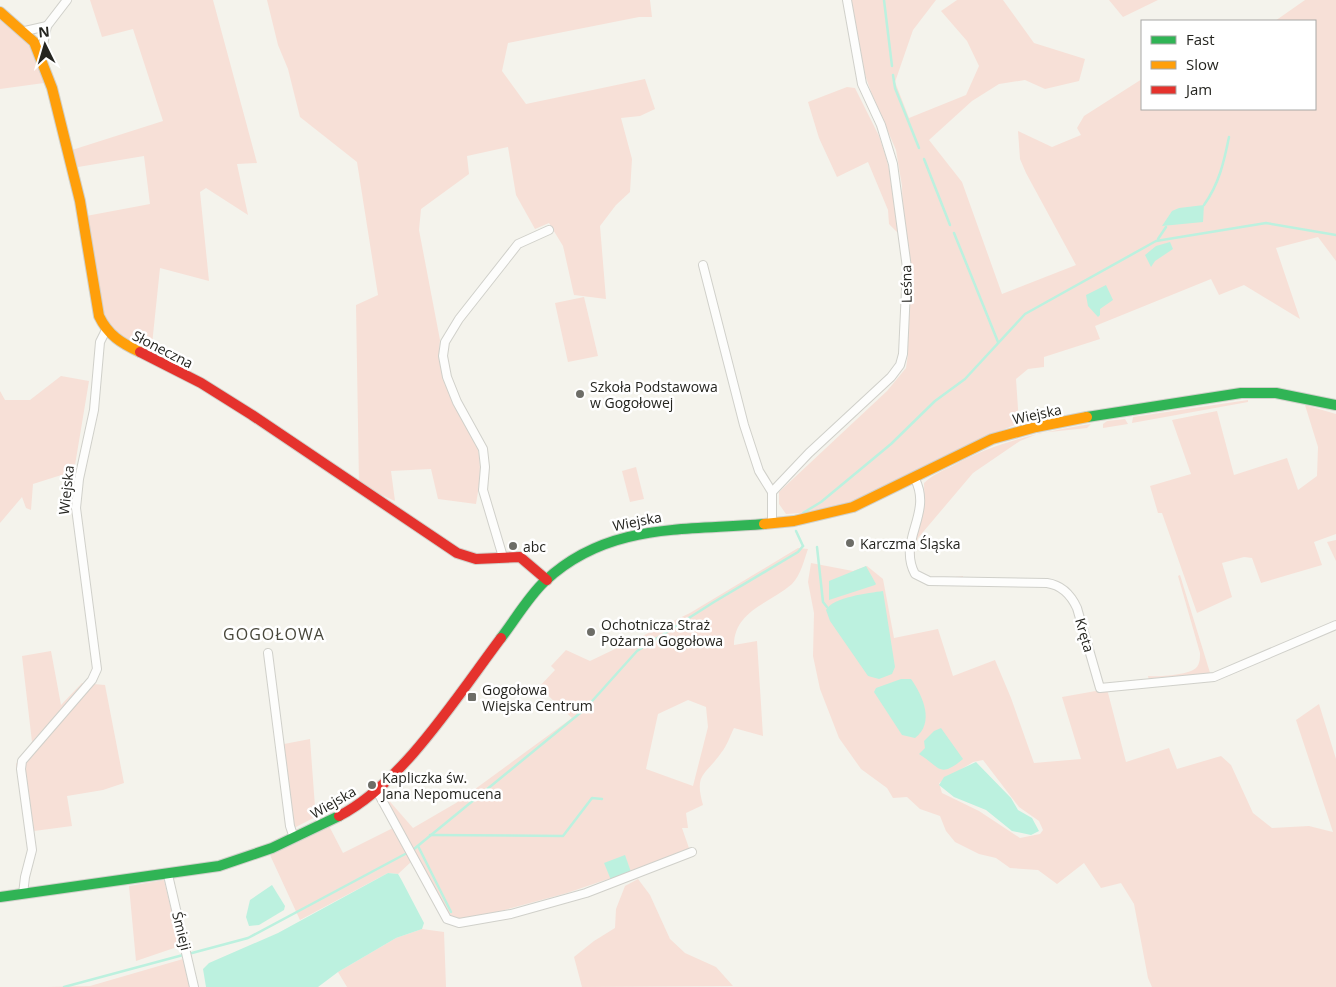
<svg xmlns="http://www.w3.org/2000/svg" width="1336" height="987" viewBox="0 0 1336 987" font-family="'Open Sans',sans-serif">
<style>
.green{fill:#f7e0d7;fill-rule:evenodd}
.water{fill:#bcf1df}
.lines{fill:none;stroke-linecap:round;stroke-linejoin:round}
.stream{stroke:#bcf1df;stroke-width:2.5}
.street-casing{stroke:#d0d0ca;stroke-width:10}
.fast-casing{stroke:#d0d0ca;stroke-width:12}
.slow-casing{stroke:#d0d0ca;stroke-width:12}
.jam-casing{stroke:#d0d0ca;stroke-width:12}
.street{stroke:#fdfdfc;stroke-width:8}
.fast{stroke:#30b455;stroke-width:10}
.slow{stroke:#ff9f0a;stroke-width:10}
.jam{stroke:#e5322d;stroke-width:10}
.poi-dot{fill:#6d6d67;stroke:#fff;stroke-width:2}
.labels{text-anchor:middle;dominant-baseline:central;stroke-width:5;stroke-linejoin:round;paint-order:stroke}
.street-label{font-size:14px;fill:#252520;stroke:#fff}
.poi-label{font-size:14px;fill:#252520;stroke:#fff;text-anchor:start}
.quarter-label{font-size:16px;letter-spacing:1px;fill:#47463a;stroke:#fff}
</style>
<rect width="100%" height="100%" fill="#f4f3ec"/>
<g class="green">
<path d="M90,0H213L257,163L237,164L248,215L206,188L200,192L209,281L160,268L151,354C136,347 117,339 107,325C94,309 90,240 86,216L150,204L144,156L78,167L72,150L163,121L133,29L102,37Z"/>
<path d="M267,0H650L652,17H639L508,43L502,71L526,104L645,79L655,109L640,116L621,118L632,159L630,192L616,205L600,226L606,299L574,295L563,246L549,223L535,229L516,195L508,147L467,156L469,174L421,209L419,230L440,340C436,373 451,398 466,426C470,434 476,442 478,450C482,468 479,487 476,504L438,499L431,469L391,471L395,501L359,485L356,305L378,295L357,162L300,117L288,69L278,45Z"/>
<path d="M851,0H936L913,30L895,82L909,118L966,95L979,66L967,41L941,11L957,0H1003L1034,43L1085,59L1079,81L1045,89L1025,80L999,84L972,101L929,140L962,182L1002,294L1076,265L1026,173L1020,159L1018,131L1052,147L1081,135L1077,128L1084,116L1142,79V109H1315V21H1275L1305,0H1336V261L1318,237L1276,248L1300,319L1244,285L1219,295L1211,279L1095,326L1100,339L1044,357V367L1028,369L1016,379L1019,423C942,454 872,511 786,514L779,504V492L887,391L906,368L908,354L902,186L896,150L871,92L859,57Z"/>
<path d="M1109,0H1158L1123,17Z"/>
<path d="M0,18C29,42 34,46 44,83L0,89Z"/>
<path d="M847,87L855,88L879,136L886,157L894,190L898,233L889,224L888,210L868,162L837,177L819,138L808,102Z"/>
<path d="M584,297L598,356L568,362L555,303Z"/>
<path d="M61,376L89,381L74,471L33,484L31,510L26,508L22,497L0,523V391L5,400H30Z"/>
<path d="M1248,400V402L1132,423L1133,417Z"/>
<path d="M1305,405L1336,414V534L1314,542L1322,565L1261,583L1252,558L1244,557L1222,563L1232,597L1197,613L1162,513H1158L1150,486L1191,474L1172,420L1217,411L1234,475L1287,458L1298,490L1317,476L1318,447Z"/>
<path d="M1125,419L1128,424L1103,428V424L1107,421Z"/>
<path d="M1091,424L1087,428L1040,433L1020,441L973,473L918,538C915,546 914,553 915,562C919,585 946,578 963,576V578L930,579C899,571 918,534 923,514C925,504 924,493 924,483C932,475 944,470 954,465C998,441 1042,432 1091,424Z"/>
<path d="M636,467L644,499L630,502L622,471Z"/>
<path d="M1336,540V561L1327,542Z"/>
<path d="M798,548L808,549C804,560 801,575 792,584C770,603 734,611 734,645L757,641L763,736L734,728C730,736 727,746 721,753C705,776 694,773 703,805L686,813L688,828H682L690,851L567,893L490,914L458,919L449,915L385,796L413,828L456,803L572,718L539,687L555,670L551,666L566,650L590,661L690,613ZM688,700L706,707L708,727L693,786L646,769L658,714Z"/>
<path d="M811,563L853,571L867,566L883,579L894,638L938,629L953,676L995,660L1011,698L1034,763L1081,759L1062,697L1107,689L1126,762L1169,748L1177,769L1221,756L1231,765L1253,813L1272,828L1309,826L1333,832L1296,720L1319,704L1336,759V987H1152L1148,978L1134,904L1121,883L1101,888L1084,863L1057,884L1038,870L1010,868L996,858L979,854L955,842L946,831L940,816L920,809L907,797L893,798L887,788L861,769L839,738L820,689L813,656L814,613L808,582ZM983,760L1019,807L1039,821L1043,830L1040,834L1020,838L979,811L942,793L939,783L973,762Z"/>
<path d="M1180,575L1211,676L1149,681L1148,676C1158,677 1189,675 1196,668C1200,664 1200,658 1200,653L1178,576Z"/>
<path d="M51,651L61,705L82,683L105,685L124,783L103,790L67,796L72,826L34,831L27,838L16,764L32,742L22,656Z"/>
<path d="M310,739L315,807L352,789L356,796L294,828L284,744Z"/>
<path d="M329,826L343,853L393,828L412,861L398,874L388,873L300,920L270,855Z"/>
<path d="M638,879L650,895L670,939L685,953L716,967L733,986L582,987L574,957L594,941L615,928L616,909L625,886Z"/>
<path d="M164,880L180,946L136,961L129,886Z"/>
<path d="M422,929L444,932L446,987H347L338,972L396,938Z"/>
<path d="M183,959L190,987H47L90,986Z"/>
</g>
<g class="water">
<path d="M1204,205L1203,222L1162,226L1172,211L1179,208Z"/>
<path d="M1170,242L1173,249L1155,261L1151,267L1145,255L1156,246Z"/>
<path d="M1106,285L1113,300L1100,309V315L1098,317L1088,306L1086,295Z"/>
<path d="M866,566L876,584L875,585L829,600V581Z"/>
<path d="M883,591L895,667L892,674L879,679L868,676L830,621L826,610C833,597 869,593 883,591Z"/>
<path d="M901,679H911C923,696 935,723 915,738L902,735L874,692L876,688Z"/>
<path d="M941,728L963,759C939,779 940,767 919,754L925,748L924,741L934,731Z"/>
<path d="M976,762L1011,798L1018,810L1032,818L1039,831L1031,835L1012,831L986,810L954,797L939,785L944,777Z"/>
<path d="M625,855L631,872L611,880L604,863Z"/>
<path d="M388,873L398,874L401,879L424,923L422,929L396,938L338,972L318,987H206L203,969L209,963L278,933Z"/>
<path d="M272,885L285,906L284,910L259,925L249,926L246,917L250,900Z"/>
</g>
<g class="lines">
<g class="stream">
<path d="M884,0L892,66"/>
<path d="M893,75L895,88L919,148"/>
<path d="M924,159L950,225"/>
<path d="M1204,205C1219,184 1224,162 1229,137"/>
<path d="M954,233L998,342"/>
<path d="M1158,239L1166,227"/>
<path d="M803,513L821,502L891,444L935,401L965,379L1025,314L1156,241L1266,223L1336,235"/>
<path d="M796,531L803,546"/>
<path d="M817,547L823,602L827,607"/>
<path d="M430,835L563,836L592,798L602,799"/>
<path d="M418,846L451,912"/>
<path d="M414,849L585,709L637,651L714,602L798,552L803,546"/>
<path d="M192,953L248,938L407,853"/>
<path d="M64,987L183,955"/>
</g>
<defs>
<g id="street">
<path d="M25,31L47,26"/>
<path d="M41,54L47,26L67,0"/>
<path d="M703,265L744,425L759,471L772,492"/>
<path d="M915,479C933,514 897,540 915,574L929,581L1047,583C1061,585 1071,595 1077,608L1100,688L1214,677L1336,625"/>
<path d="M772,522V492L809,453L891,377L900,365L903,354L907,268L893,164L881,125L862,84L847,0"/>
<path d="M503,557L483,490L485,467L483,449L457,402L447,377L443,356L445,342L459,319L518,244L549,230"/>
<path d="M268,653L290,826L294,838"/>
<path d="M377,791L447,919L459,923L511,914L586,893L692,852"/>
<path d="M168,875L194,987"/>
<path d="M23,894L25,877L32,850L21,769L22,761L92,680L97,669L76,508L79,479L94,410L100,342L106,330"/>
</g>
<g id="fast">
<path d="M1087,417L1241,393H1276L1336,405"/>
<path d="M501,638C515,620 528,597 545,581C608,522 684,531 764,524"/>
<path d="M0,897L219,866L272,848L339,816"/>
</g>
<g id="slow">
<path d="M0,12L34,42L52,88L80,201L99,316C108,335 121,343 140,352"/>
<path d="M764,524L794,521L853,507L992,439L1036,427L1087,417"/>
</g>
<g id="jam">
<path d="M140,352L201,383L252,415L457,553L476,559L520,557L547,580"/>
<path d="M339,816C402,784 458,695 501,638"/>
</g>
</defs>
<use href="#street" class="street-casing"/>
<use href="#fast" class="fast-casing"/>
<use href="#slow" class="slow-casing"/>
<use href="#jam" class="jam-casing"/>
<use href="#street" class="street"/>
<use href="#fast" class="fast"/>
<use href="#slow" class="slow"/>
<use href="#jam" class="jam"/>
</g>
<g class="poi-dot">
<circle cx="580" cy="394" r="5"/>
<circle cx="850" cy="543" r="5"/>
<circle cx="513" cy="546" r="5"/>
<circle cx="591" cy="632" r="5"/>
<rect x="467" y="692" width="10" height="10" rx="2.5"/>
<circle cx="372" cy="785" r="5"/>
</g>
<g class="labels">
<g class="street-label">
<text transform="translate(906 284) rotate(-91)">Leśna</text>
<text transform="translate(163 349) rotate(27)">Słoneczna</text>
<text transform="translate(1037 414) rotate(-12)">Wiejska</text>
<text transform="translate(66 490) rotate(-84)">Wiejska</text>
<text transform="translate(637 521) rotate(-11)">Wiejska</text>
<text transform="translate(1085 635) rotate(74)">Kręta</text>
<text transform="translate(333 802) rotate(-30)">Wiejska</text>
<text transform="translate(182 931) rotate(76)">Śmieji</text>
</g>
<g class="poi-label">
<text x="590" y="386">Szkoła Podstawowa<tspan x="590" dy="16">w Gogołowej</tspan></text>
<text x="860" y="543">Karczma Śląska</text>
<text x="523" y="546">abc</text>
<text x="601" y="624">Ochotnicza Straż<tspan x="601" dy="16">Pożarna Gogołowa</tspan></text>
<text x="482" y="689">Gogołowa<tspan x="482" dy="16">Wiejska Centrum</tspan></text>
<text x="382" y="777">Kapliczka św.<tspan x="382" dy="16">Jana Nepomucena</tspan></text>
</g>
<g class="quarter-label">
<text x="274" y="634">GOGOŁOWA</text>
</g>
</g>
<rect x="1141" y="20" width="175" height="90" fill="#ffffff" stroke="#a8a8a6"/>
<rect x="1151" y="36" width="25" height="8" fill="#30b455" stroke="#a8a8a6"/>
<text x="1186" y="45" font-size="15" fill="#252520">Fast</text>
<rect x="1151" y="61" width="25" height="8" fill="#ff9f0a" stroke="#a8a8a6"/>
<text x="1186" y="70" font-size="15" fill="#252520">Slow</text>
<rect x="1151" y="86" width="25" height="8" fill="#e5322d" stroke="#a8a8a6"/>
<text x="1186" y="95" font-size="15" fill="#252520">Jam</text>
<g transform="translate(45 45) rotate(355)" stroke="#ffffff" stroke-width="4" paint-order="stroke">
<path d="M0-4L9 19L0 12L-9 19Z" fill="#252520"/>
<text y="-8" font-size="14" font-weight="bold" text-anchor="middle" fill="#252520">N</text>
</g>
</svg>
